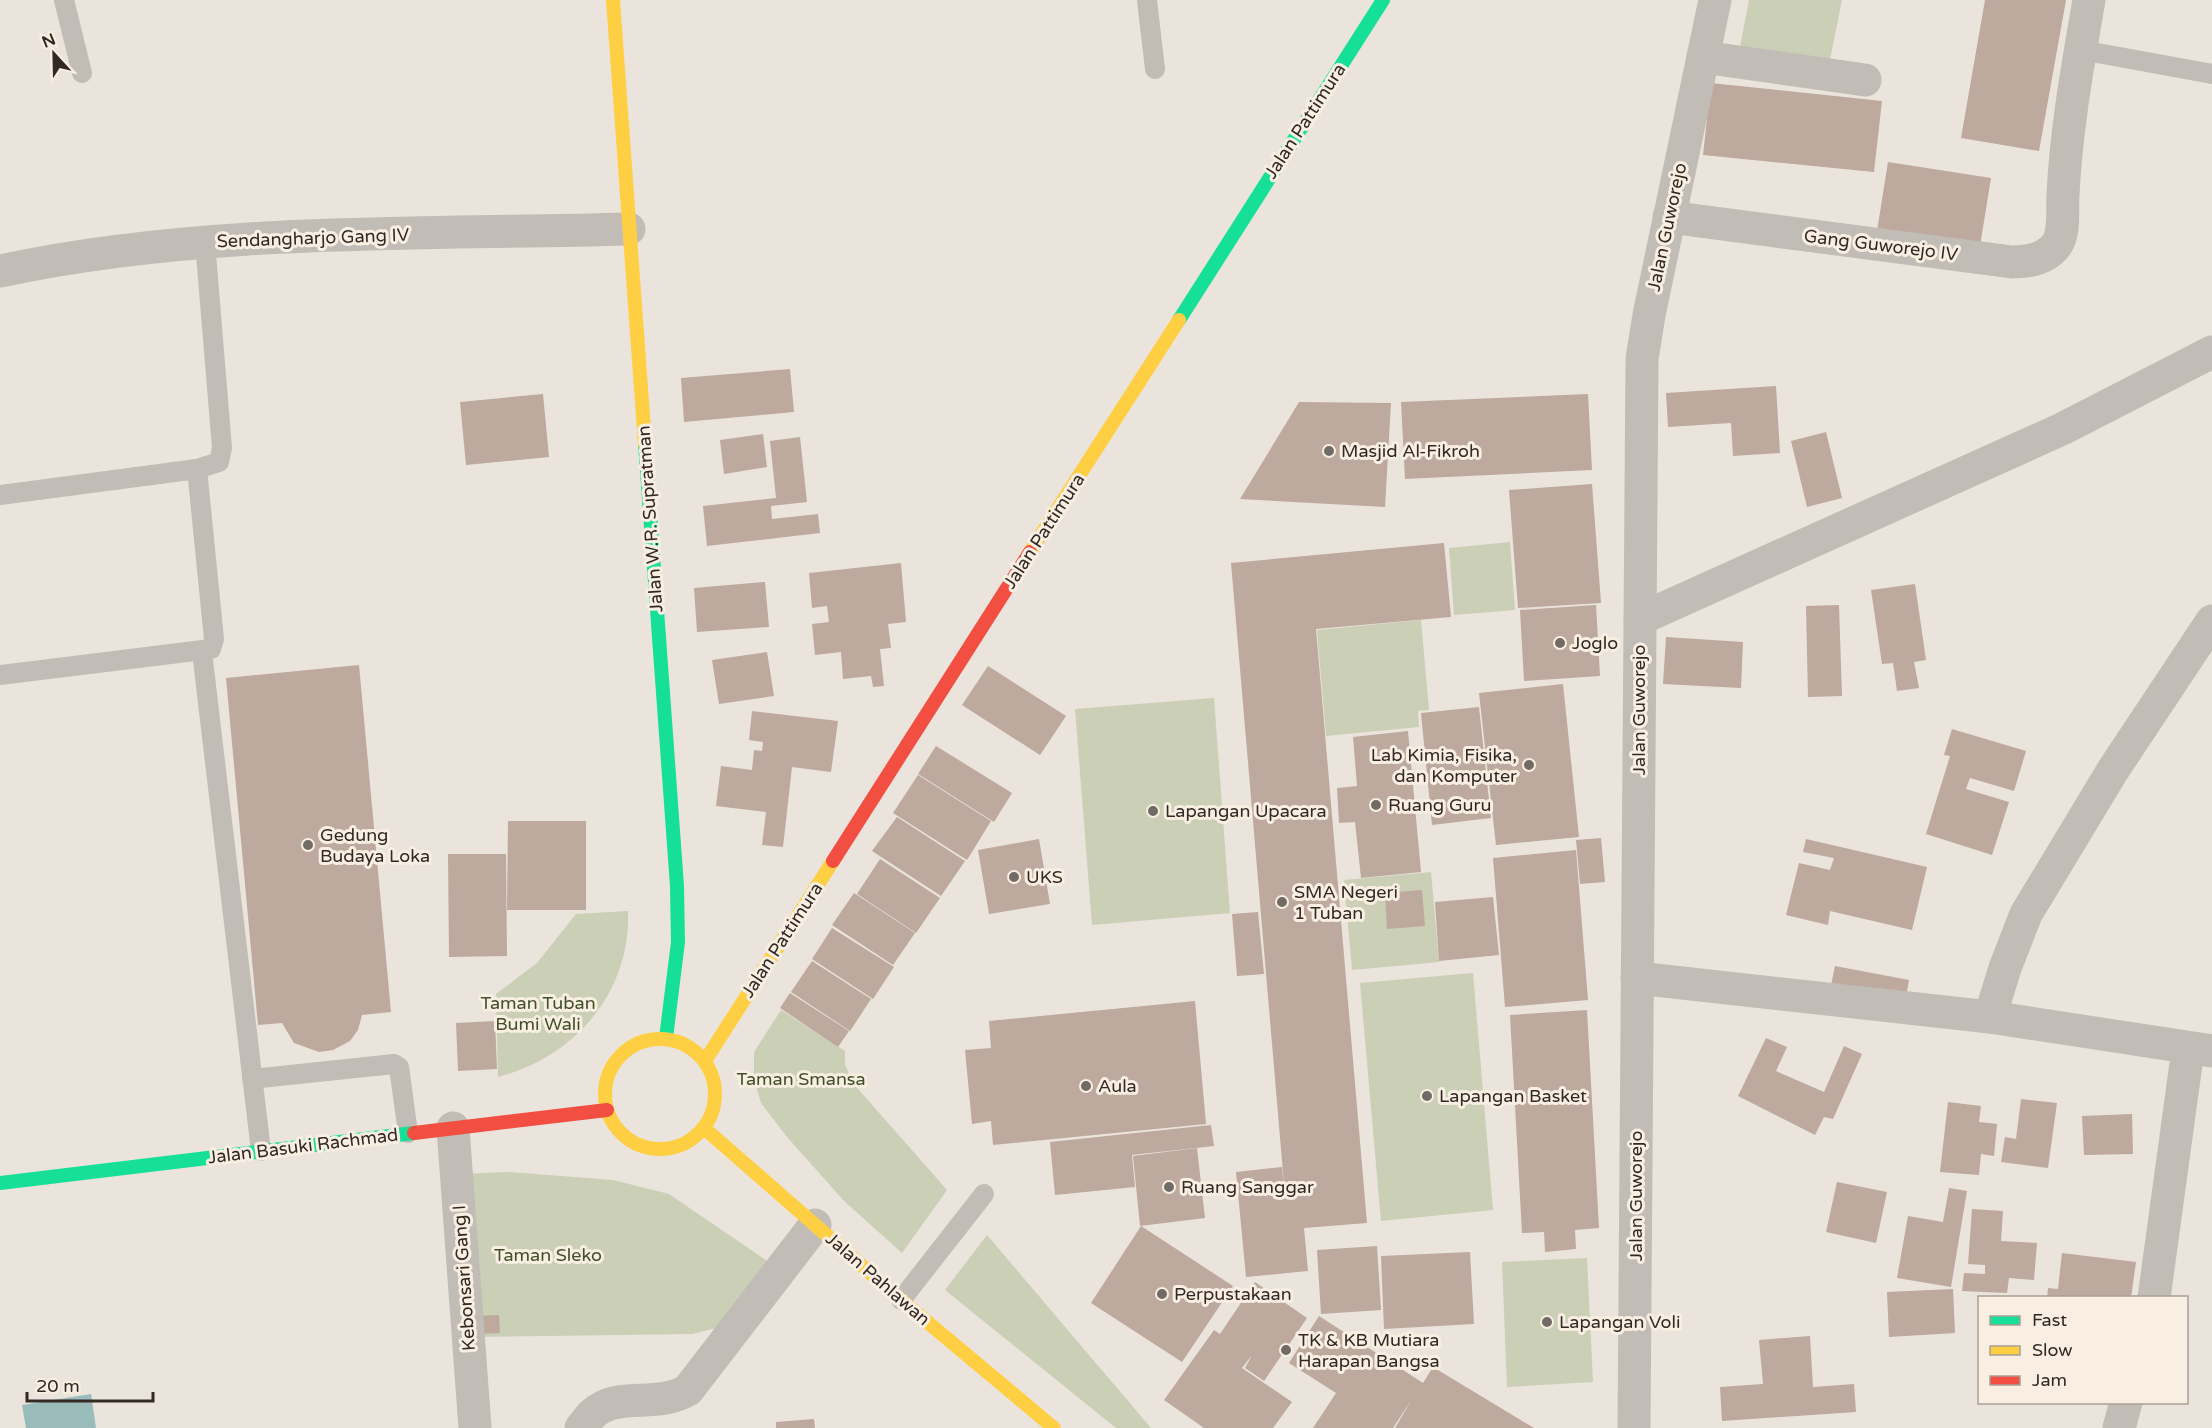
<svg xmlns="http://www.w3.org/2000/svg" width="2212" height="1428" viewBox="0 0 2212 1428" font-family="'Varela Round',sans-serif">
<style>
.green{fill:#cacfb6}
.water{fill:#99bbba}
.building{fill:#bda99e}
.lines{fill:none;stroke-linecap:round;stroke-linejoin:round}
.lane{stroke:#c2bcb6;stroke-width:20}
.street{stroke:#c2bcb6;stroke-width:33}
.fast{stroke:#16e098;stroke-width:14}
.slow{stroke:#ffcf43;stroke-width:14}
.jam{stroke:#f24e42;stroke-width:14}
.poi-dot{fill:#726a65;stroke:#f8efe2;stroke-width:2}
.labels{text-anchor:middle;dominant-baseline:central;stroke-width:6;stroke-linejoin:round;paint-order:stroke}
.street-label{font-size:18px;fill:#322925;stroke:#f8efe2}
.poi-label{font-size:18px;fill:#322925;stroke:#f8efe2;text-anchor:start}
.park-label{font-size:18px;fill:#415029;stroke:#f8efe2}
</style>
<rect width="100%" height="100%" fill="#eae4dc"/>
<g class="green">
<path d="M1749,0H1842L1828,70L1739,52Z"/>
<path d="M1510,542L1515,610L1454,615L1449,548Z"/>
<path d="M1421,620L1429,710L1418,711L1419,727L1326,736L1317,630Z"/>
<path d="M1214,698L1230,913L1092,925L1075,709Z"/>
<path d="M1431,872L1439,962L1352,970L1344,880Z"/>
<path d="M628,911C631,992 575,1057 498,1077L496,994L537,963L576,914Z"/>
<path d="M1473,973L1493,1210L1381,1221L1360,983Z"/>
<path d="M781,1010L845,1051V1064L852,1082L947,1190L902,1253L844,1201L787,1137L761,1103L754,1079V1052Z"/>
<path d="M510,1172L613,1180L669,1194L779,1269L717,1328L692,1334L473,1337L461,1174Z"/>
<path d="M987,1235L1151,1428H1116L945,1290Z"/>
<path d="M1587,1258L1593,1382L1507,1387L1502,1262Z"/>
</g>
<path class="water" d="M91,1394L96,1428H26L22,1405Z"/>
<g class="building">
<path d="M1985,0H2066L2039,151L1961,138Z"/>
<path d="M1711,83L1882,101L1874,172L1703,155Z"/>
<path d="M1888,162L1991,178L1980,246L1877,231Z"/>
<path d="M790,369L794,412L684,422L681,378Z"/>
<path d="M1776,386L1780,453L1733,456L1731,423L1668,427L1666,393Z"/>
<path d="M543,394L549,457L466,465L460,402Z"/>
<path d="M1588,394L1592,470L1405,479L1401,402Z"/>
<path d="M1299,402L1391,403L1385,507L1240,499Z"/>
<path d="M1826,432L1842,498L1807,507L1791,441Z"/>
<path d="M763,434L767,467L724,474L720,440Z"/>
<path d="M800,437L807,502L771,506L772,519L818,514L820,533L707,546L703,506L776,498L770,441Z"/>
<path d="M1592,484L1601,603L1518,608L1509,490Z"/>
<path d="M1444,543L1451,617L1316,629L1367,1223L1304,1228L1308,1271L1246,1277L1236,1172L1282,1167L1285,1196L1231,563Z"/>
<path d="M901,563L906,622L888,624L891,648L880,649L884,686L873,687L871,676L843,679L841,652L815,655L812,624L829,622L827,606L812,608L809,573Z"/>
<path d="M765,582L769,627L697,632L694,588Z"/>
<path d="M1915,584L1926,660L1914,662L1919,688L1897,691L1893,663L1882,664L1871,590Z"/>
<path d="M1596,605L1600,676L1524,681L1520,610Z"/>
<path d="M1839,605L1842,696L1808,697L1806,606Z"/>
<path d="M1666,637L1743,642L1741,688L1663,684Z"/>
<path d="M767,652L774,696L719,704L712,660Z"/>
<path d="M359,665L391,1012L362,1015L358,1030L350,1041L333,1050L319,1052L294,1043L282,1023L258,1025L226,678Z"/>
<path d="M988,666L1066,716L1040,755L962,705Z"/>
<path d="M1563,684L1579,837L1496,845L1479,693Z"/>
<path d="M1479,707L1491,818L1432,825L1421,713Z"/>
<path d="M752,711L838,721L831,772L792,767L783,847L762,845L766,812L716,806L721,766L752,770L754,750L762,751L763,742L749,740Z"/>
<path d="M1952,729L2026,751L2014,791L1970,778L1966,789L2009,802L1992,855L1926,834L1950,756L1944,755Z"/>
<path d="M1408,731L1421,872L1361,878L1355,822L1339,823L1337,788L1357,786L1353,737Z"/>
<path d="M936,746L1012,793L994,822L918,774Z"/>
<path d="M918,775L991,821L967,860L893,813Z"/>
<path d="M897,817L965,861L941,896L872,851Z"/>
<path d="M508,821H586V910H507Z"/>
<path d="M1601,838L1605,882L1580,884L1576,840Z"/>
<path d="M1039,839L1050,904L989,914L978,850Z"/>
<path d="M1806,839L1927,867L1912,930L1830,911L1828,925L1786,915L1799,863L1830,870L1834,858L1803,852Z"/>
<path d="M1576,850L1588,1000L1505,1007L1493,858Z"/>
<path d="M448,854H506L507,956L449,957Z"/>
<path d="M880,859L940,898L916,933L857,894Z"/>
<path d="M1422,890L1425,926L1387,929L1385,893Z"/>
<path d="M854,893L915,933L893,965L832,925Z"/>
<path d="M1493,897L1499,955L1439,961L1435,902Z"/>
<path d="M1258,912L1264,974L1237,976L1232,914Z"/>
<path d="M832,928L894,967L873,999L812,959Z"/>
<path d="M812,961L871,999L850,1031L791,992Z"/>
<path d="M1835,966L1909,980L1904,1008L1829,995Z"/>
<path d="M790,993L849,1031L838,1047L780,1008Z"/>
<path d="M1195,1001L1206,1124L993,1145L991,1121L972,1124L965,1050L991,1048L989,1021Z"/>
<path d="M1587,1010L1599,1228L1575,1230L1576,1249L1545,1252L1544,1232L1522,1233L1510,1015Z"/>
<path d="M495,1021L497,1069L458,1071L456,1023Z"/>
<path d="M1766,1038L1787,1047L1776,1071L1824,1092L1844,1046L1862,1054L1833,1119L1824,1117L1815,1135L1738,1096Z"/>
<path d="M2021,1099L2057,1103L2048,1168L2001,1162L2005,1137L2016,1139Z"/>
<path d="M1948,1102L1981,1106L1979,1122L1997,1124L1994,1156L1981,1154L1979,1175L1940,1172Z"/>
<path d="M2132,1114L2133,1154L2084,1155L2082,1116Z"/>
<path d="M1211,1125L1214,1146L1132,1155L1135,1187L1055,1195L1050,1142Z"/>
<path d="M1197,1148L1205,1218L1140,1226L1133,1156Z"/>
<path d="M1837,1182L1887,1192L1876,1243L1826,1232Z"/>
<path d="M1949,1188L1967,1191L1951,1287L1897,1278L1908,1216L1943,1222Z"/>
<path d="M1972,1209L2003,1211L2001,1241L2037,1243L2034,1280L2009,1278L2007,1293L1962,1291L1964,1273L1985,1274V1265L1968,1264Z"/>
<path d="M1141,1226L1233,1286L1182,1362L1091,1303Z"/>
<path d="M1377,1246L1381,1310L1321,1314L1317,1250Z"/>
<path d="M1470,1252L1474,1324L1384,1329L1381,1256Z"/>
<path d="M2062,1253L2136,1262L2131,1298H2047L2048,1288L2058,1289Z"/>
<path d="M1255,1282L1307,1318L1264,1381L1245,1368L1252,1355L1242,1368L1292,1402L1273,1428H1204L1164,1400L1214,1330L1220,1334Z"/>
<path d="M1953,1289L1955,1333L1889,1337L1887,1292Z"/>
<path d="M499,1315L500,1333L475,1334L474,1316Z"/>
<path d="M1319,1316L1423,1383L1433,1367L1534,1428H1395L1412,1399L1393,1428H1313L1336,1393L1289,1363Z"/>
<path d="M1810,1336L1813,1387L1854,1384L1856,1412L1722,1421L1720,1387L1763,1384L1759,1340Z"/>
<path d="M814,1419L815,1428H776V1422Z"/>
</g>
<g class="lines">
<g class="lane">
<path d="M64,0L82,73"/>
<path d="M1147,0L1155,69"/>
<path d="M2081,50L2212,74"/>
<path d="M0,495L197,469L219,462L222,448L205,242"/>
<path d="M202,652L261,1151"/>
<path d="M0,675L211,649L214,639L197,469"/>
<path d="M252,1079L394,1064L399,1067L408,1133"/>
<path d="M901,1300L984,1194"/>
</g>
<g class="street">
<path d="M1703,57L1865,80"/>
<path d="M1669,217L2012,262C2028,262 2047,259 2057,244C2065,232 2062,209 2063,195C2066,130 2078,64 2089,0"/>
<path d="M0,271C205,227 420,235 629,229"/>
<path d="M1640,619L2062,429L2212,352"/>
<path d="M1637,978L1990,1017L2212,1051"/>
<path d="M1990,1017L2005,968L2026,914L2113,770L2212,621"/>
<path d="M453,1128L475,1428"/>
<path d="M2154,1298L2188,1049"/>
<path d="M581,1428C587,1421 592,1412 601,1408C624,1394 660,1407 688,1390L815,1225"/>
<path d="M1634,1428L1642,359L1649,315L1715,0"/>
<path d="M2119,1428L2126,1402"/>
</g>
<g class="fast">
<path d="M1179,320L1383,0"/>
<path d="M645,444L677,886L678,942L666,1038"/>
<path d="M0,1183L414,1133"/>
</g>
<g class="slow">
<path d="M613,0L645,444"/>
<path d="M1030,552L1179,320"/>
<circle cx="660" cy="1094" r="55"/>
<path d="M705,1061L833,861"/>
<path d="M704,1128L901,1300L1054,1428"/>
</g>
<g class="jam">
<path d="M833,861L1030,552"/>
<path d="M414,1133L607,1110"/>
</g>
</g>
<g class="poi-dot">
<circle cx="1329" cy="451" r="6"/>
<circle cx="1560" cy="643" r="6"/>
<circle cx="1529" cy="765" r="6"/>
<circle cx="1376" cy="805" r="6"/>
<circle cx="1153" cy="811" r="6"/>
<circle cx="308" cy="845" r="6"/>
<circle cx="1014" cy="877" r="6"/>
<circle cx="1282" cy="902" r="6"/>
<circle cx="1086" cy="1086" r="6"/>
<circle cx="1427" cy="1096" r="6"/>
<circle cx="1169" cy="1187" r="6"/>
<circle cx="1162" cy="1294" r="6"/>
<circle cx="1547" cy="1322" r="6"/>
<circle cx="1286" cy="1350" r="6"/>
</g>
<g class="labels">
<g class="street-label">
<text transform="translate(1305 121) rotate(-57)">Jalan Pattimura</text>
<text transform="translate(1667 227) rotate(-78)">Jalan Guworejo</text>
<text transform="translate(313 238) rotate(-2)">Sendangharjo Gang IV</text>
<text transform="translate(1881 245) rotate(7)">Gang Guworejo IV</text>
<text transform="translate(650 519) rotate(-94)">Jalan W.R. Supratman</text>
<text transform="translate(1044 531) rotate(-57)">Jalan Pattimura</text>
<text transform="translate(1639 710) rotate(-90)">Jalan Guworejo</text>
<text transform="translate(782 940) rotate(-57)">Jalan Pattimura</text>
<text transform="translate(303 1146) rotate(-7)">Jalan Basuki Rachmad</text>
<text transform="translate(1636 1196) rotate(-90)">Jalan Guworejo</text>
<text transform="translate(464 1278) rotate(-94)">Kebonsari Gang I</text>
<text transform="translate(878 1279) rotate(41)">Jalan Pahlawan</text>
</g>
<g class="poi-label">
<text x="1341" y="451">Masjid Al-Fikroh</text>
<text x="1572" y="643">Joglo</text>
<text x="1517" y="755" text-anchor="end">Lab Kimia, Fisika,<tspan x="1517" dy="21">dan Komputer</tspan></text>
<text x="1388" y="805">Ruang Guru</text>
<text x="1165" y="811">Lapangan Upacara</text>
<text x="320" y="835">Gedung<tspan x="320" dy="21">Budaya Loka</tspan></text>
<text x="1026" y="877">UKS</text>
<text x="1294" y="892">SMA Negeri<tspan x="1294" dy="21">1 Tuban</tspan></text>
<text x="1098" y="1086">Aula</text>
<text x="1439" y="1096">Lapangan Basket</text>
<text x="1181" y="1187">Ruang Sanggar</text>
<text x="1174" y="1294">Perpustakaan</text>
<text x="1559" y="1322">Lapangan Voli</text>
<text x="1298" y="1340">TK &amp; KB Mutiara<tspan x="1298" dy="21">Harapan Bangsa</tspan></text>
</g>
<g class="park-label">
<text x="538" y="1003">Taman Tuban<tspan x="538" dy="21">Bumi Wali</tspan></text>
<text x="801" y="1079">Taman Smansa</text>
<text x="548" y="1255">Taman Sleko</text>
</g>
</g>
<rect x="1978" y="1296" width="210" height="108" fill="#f8efe2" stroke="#a9a096" stroke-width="1.5"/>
<rect x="1990" y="1316" width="30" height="9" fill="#16e098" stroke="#a9a096" stroke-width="1.5"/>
<text x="2032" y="1326" font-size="18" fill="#322925">Fast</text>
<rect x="1990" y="1346" width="30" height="9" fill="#ffcf43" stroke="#a9a096" stroke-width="1.5"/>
<text x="2032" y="1356" font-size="18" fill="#322925">Slow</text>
<rect x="1990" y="1376" width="30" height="9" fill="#f24e42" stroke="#a9a096" stroke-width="1.5"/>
<text x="2032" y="1386" font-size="18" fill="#322925">Jam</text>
<g transform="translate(54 54) rotate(338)" stroke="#f8efe2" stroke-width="4.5" paint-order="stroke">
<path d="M0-4.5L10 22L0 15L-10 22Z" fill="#322925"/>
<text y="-9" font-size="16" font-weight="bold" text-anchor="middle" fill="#322925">N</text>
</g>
<path d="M27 1392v9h126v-9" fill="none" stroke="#322925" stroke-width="3"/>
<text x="36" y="1392" font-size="18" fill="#322925" stroke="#f8efe2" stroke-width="4.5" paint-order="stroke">20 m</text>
</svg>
